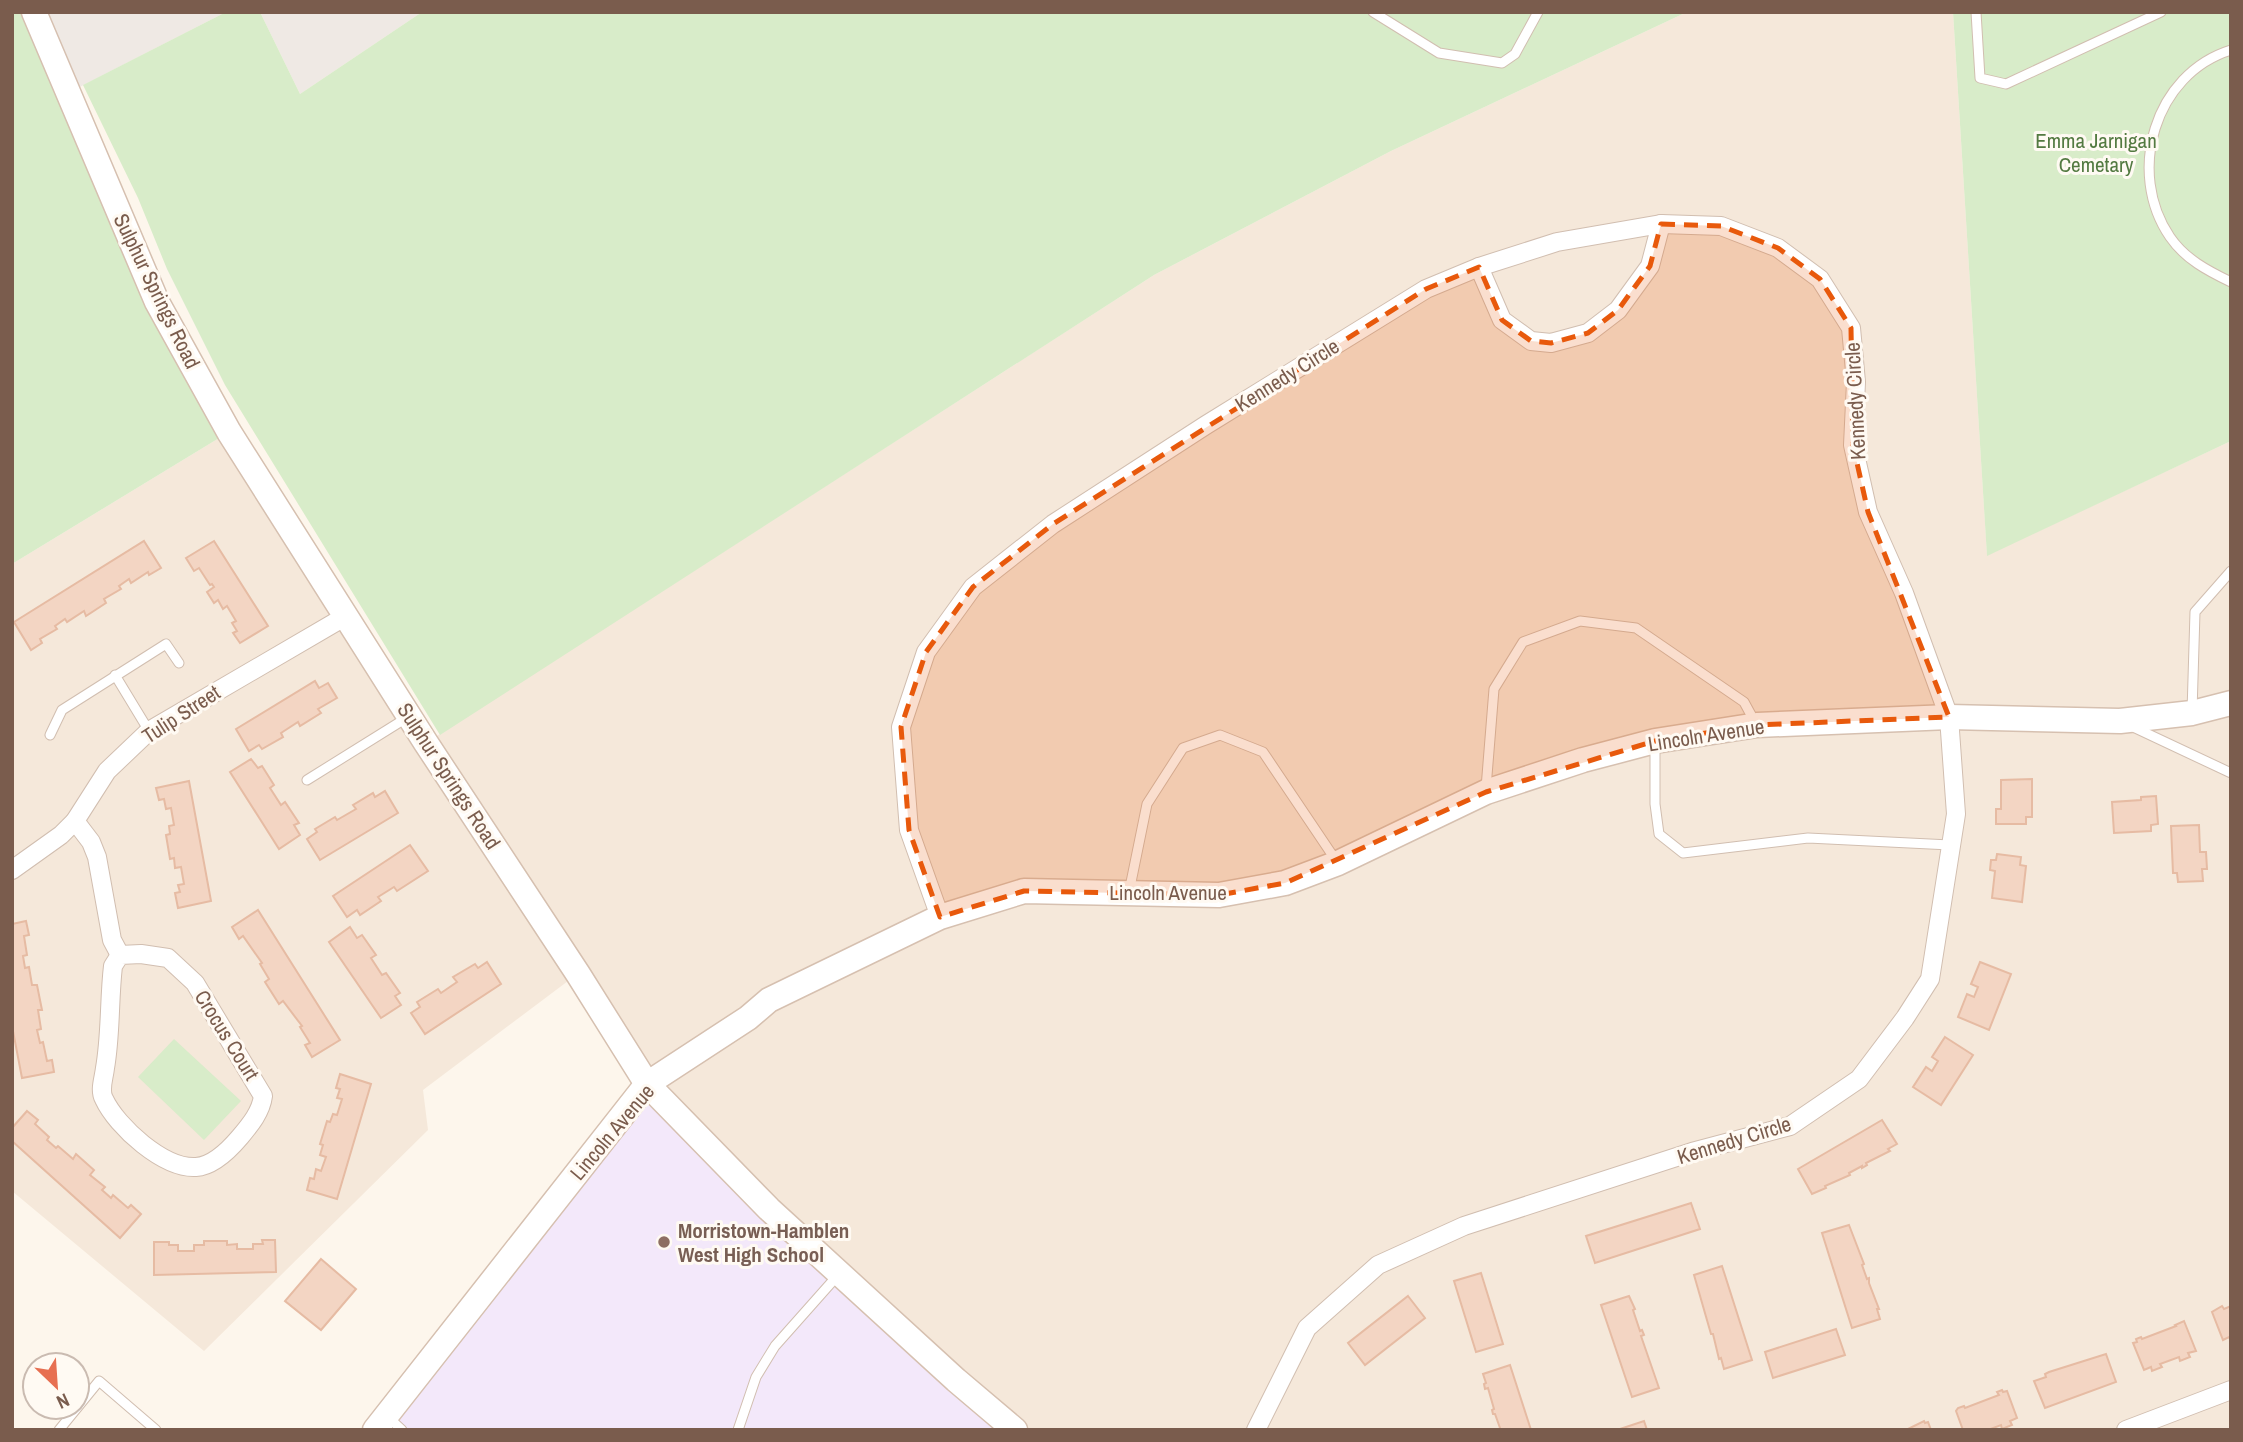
<svg xmlns="http://www.w3.org/2000/svg" width="2243" height="1442" viewBox="0 0 2243 1442" font-family="'Archivo Narrow',sans-serif">
<style>
.residential{fill:#f5e8da}
.industrial{fill:#efe9e4}
.education{fill:#f3e8fa}
.green{fill:#d8ecc9}
.building{fill:#f3d5c3;stroke:#e6bba3;stroke-width:2}
.lines{fill:none;stroke-linecap:round;stroke-linejoin:round}
.lane-casing{stroke:#d1beb0;stroke-width:11}
.street-casing{stroke:#d1beb0;stroke-width:20}
.secondary-casing{stroke:#d6c0b0;stroke-width:27}
.lane{stroke:#fff;stroke-width:9}
.street{stroke:#fff;stroke-width:18}
.secondary{stroke:#fff;stroke-width:24}
.marked{fill:#e8590c;fill-opacity:0.2;stroke:#e8590c;stroke-width:5;stroke-dasharray:14 9;stroke-linejoin:round}
.education-dot{fill:#8d6e63;stroke:#fffaf3;stroke-width:2.5}
.labels{text-anchor:middle;dominant-baseline:central;stroke-width:6;stroke-linejoin:round;paint-order:stroke}
.park-label{font-size:21px;fill:#537a41;stroke:#fffaf3}
.street-label{font-size:21px;fill:#7a5c4d;stroke:#fffaf3}
.education-label{font-size:21px;font-weight:bold;fill:#785e54;stroke:#fffaf3;text-anchor:start}
</style>
<rect width="100%" height="100%" fill="#fdf6ec"/>
<path class="residential" d="M1687,12H1953L1987,555L2231,441V1430H1015L647,1084L576,975L423,1090L428,1130L204,1351L12,1191V564L229,432L426,743L1154,275L1391,151Z"/>
<g class="industrial">
<path d="M34,12H226L68,93Z"/>
<path d="M260,12H422L300,94Z"/>
</g>
<path class="education" d="M647,1084L1015,1430H375Z"/>
<g class="green">
<path d="M12,12H34L229,432L12,564Z"/>
<path d="M226,12H260L300,94L422,12H1687L1391,151L1154,275L440,735L225,385L167,269L138,198L83,85Z"/>
<path d="M1953,12H2231V441L1987,556Z"/>
<path d="M174,1039L241,1101L204,1140L138,1077Z"/>
</g>
<g class="building">
<path d="M144,541L161,568L149,575L148,572L131,583L129,579L119,586L121,589L104,599L106,603L86,616L84,611L67,622L65,619L55,626L57,629L40,639L42,643L31,650L14,622Z"/>
<path d="M214,541L268,626L240,643L233,633L237,631L232,623L236,621L227,606L223,609L218,600L214,603L207,592L214,587L212,584L210,585L199,568L194,571L186,558Z"/>
<path d="M315,681L319,688L328,683L337,698L318,709L321,713L300,726L298,722L281,733L283,737L262,749L259,745L249,751L236,729Z"/>
<path d="M251,759L258,768L262,766L274,785L270,788L281,805L285,802L299,823L294,825L300,835L279,849L230,772Z"/>
<path d="M2032,779V817H2026V824H1996V809H2001V780Z"/>
<path d="M189,781L211,901L178,908L175,893L180,892L178,885L184,884L181,867L175,868L174,858L170,859L166,835L170,834L169,826L174,825L171,808L166,809L164,799L159,800L156,788Z"/>
<path d="M385,791L398,813L320,860L307,839L317,832L315,829L335,817L337,820L356,809L353,805L373,793L375,797Z"/>
<path d="M2156,796L2158,824L2151,825V831L2114,833L2112,802L2141,800V797Z"/>
<path d="M2199,825L2200,852H2206L2207,869H2202L2203,881L2178,882L2177,873H2173L2171,826Z"/>
<path d="M410,845L428,871L397,891L394,887L378,897L381,901L360,915L357,910L347,917L333,896Z"/>
<path d="M1997,854L2021,857L2020,865L2026,866L2022,902L1992,898L1995,871L1990,870L1991,860H1996Z"/>
<path d="M258,910L340,1040L312,1057L305,1045L310,1043L300,1027L302,1026L283,1001L279,1004L265,982L269,979L260,964L262,963L243,936L239,939L232,927Z"/>
<path d="M26,921L29,935L24,936L27,955L23,956L25,968L29,967L32,985H37L42,1010H38L41,1029L37,1030L40,1043L43,1042L47,1061L52,1060L54,1072L22,1078L12,1026V924Z"/>
<path d="M350,927L357,938L362,935L376,955L371,958L382,975L386,973L400,993L395,996L401,1005L381,1018L329,942Z"/>
<path d="M487,962L501,984L425,1034L411,1013L420,1007L417,1002L438,989L441,993L457,982L453,977L475,964L478,968Z"/>
<path d="M1980,962L2011,974L1989,1030L1958,1017L1967,994L1974,997L1978,987L1971,984Z"/>
<path d="M1945,1037L1973,1055L1941,1105L1913,1087L1926,1067L1932,1071L1938,1061L1932,1057Z"/>
<path d="M340,1074L371,1084L337,1199L307,1190L310,1178L314,1179L316,1169L321,1171L326,1157L320,1155L323,1145L320,1144L327,1121L330,1122L333,1114L337,1115L342,1099L337,1098L340,1089L336,1088Z"/>
<path d="M27,1111L38,1120L35,1124L49,1137L47,1140L56,1148L58,1146L73,1159L76,1154L94,1170L90,1175L105,1187L102,1190L111,1198L113,1195L128,1208L131,1205L141,1214L120,1238L12,1141V1128Z"/>
<path d="M1882,1120L1897,1144L1888,1149L1890,1151L1866,1163L1867,1165L1862,1168V1166L1849,1173L1850,1175L1825,1186L1826,1188L1812,1194L1798,1169Z"/>
<path d="M1691,1203L1700,1229L1595,1263L1586,1236Z"/>
<path d="M1849,1225L1864,1264L1862,1265L1867,1279L1869,1278V1283L1879,1309H1877L1880,1319L1852,1328L1822,1233Z"/>
<path d="M262,1240H275L276,1272L154,1275V1242H169V1245H178V1251H194V1245H204V1241H227V1245L237,1244V1249H253V1244H263Z"/>
<path d="M321,1259L356,1289L321,1330L285,1301Z"/>
<path d="M1722,1266L1752,1360L1724,1369L1721,1358L1719,1359L1713,1334H1711L1694,1275Z"/>
<path d="M1481,1273L1503,1344L1476,1352L1454,1281Z"/>
<path d="M1408,1296L1425,1318L1365,1365L1348,1343Z"/>
<path d="M1629,1296L1635,1309L1633,1310L1640,1331L1642,1330L1644,1335L1641,1336L1659,1388L1632,1397L1601,1305Z"/>
<path d="M2222,1306L2224,1309L2231,1306V1341L2229,1337L2223,1340L2212,1312Z"/>
<path d="M2184,1321L2196,1351L2188,1353L2190,1357L2180,1361L2179,1357L2160,1364L2162,1367L2152,1371L2151,1367L2144,1370L2133,1343L2137,1342L2136,1339L2141,1337L2142,1339L2176,1326L2175,1325Z"/>
<path d="M1836,1329L1845,1355L1773,1378L1765,1352Z"/>
<path d="M2106,1354L2116,1382L2045,1408L2034,1381L2046,1377L2045,1374L2049,1372Z"/>
<path d="M1510,1365L1531,1430H1498L1500,1428L1495,1414H1493L1492,1410L1494,1409L1488,1388L1485,1389L1484,1384L1486,1383L1483,1374Z"/>
<path d="M2002,1390L2003,1392L2007,1391L2017,1418L2010,1421L2012,1425L2002,1429L2001,1425L1988,1430H1963L1956,1411L1958,1408L1964,1406L1965,1408L1999,1395L1997,1392Z"/>
<path d="M1644,1421L1647,1430H1617Z"/>
<path d="M1924,1421L1925,1423L1928,1422L1931,1430H1906Z"/>
</g>
<g class="lines">
<defs>
<g id="lane">
<path d="M1373,12L1439,53L1502,63L1515,54L1538,12"/>
<path d="M1976,12L1980,78L2006,84L2161,12"/>
<path d="M2231,50C2154,74 2126,173 2170,237C2185,259 2208,271 2231,282"/>
<path d="M115,675L149,731"/>
<path d="M2192,712L2195,612L2231,571"/>
<path d="M2131,726L2231,773"/>
<path d="M50,735L62,710L166,644L179,663"/>
<path d="M1655,742V804L1659,834L1683,853L1808,838L1950,845"/>
<path d="M307,780L408,717"/>
<path d="M1486,788L1494,689L1523,642L1580,621L1636,628L1744,702L1756,724"/>
<path d="M1129,892L1147,804L1183,748L1220,735L1263,752L1337,862"/>
<path d="M388,1417L402,1430"/>
<path d="M59,1430L99,1381L156,1430"/>
<path d="M738,1430L756,1377L775,1346L838,1275"/>
</g>
<g id="street">
<path d="M1479,267L1502,320L1531,341L1551,343L1588,333L1618,310L1650,266L1661,224"/>
<path d="M75,821L91,842L97,857L112,940L120,955"/>
<path d="M12,870L61,835L75,821L107,771L149,731L346,616"/>
<path d="M940,917L909,830L901,727L926,652L973,587L1053,524L1206,425L1426,289L1479,267L1557,242L1661,224L1721,226L1778,248L1820,279L1851,328L1856,382L1853,445L1868,512L1904,593L1949,717L1956,814L1930,979L1905,1018L1859,1079L1790,1126L1692,1152L1464,1226L1378,1265L1307,1328L1256,1430"/>
<path d="M141,954L168,958L195,983L263,1096C261,1112 250,1125 240,1137C229,1150 213,1166 196,1167C164,1169 117,1127 104,1099C99,1090 104,1078 105,1068C111,1034 109,1000 113,966L120,955Z"/>
<path d="M2126,1430L2231,1390"/>
</g>
<g id="secondary">
<path d="M34,12L157,302L229,432L426,743L578,974L647,1084L769,1209L956,1380L1015,1430"/>
<path d="M375,1430L647,1084L748,1018L769,1000L940,917L1024,891L1219,895L1285,883L1338,863L1486,792L1583,760L1655,741L1757,725L1949,717L2120,721L2192,713L2231,703"/>
</g>
</defs>
<use href="#lane" class="lane-casing"/>
<use href="#street" class="street-casing"/>
<use href="#secondary" class="secondary-casing"/>
<use href="#lane" class="lane"/>
<use href="#street" class="street"/>
<use href="#secondary" class="secondary"/>
</g>
<path class="marked" d="M1661,224L1721,226L1778,248L1820,279L1851,328L1853,445L1868,512L1949,717L1757,725L1655,741L1486,792L1285,883L1219,895L1024,891L940,917L909,830L901,727L926,652L973,587L1053,524L1426,289L1479,267L1502,320L1531,341L1551,343L1588,333L1618,310L1650,266Z"/>
<circle class="education-dot" cx="664" cy="1242" r="7"/>
<g class="labels">
<g class="park-label">
<text x="2096" y="140">Emma Jarnigan<tspan x="2096" dy="24">Cemetary</tspan></text>
</g>
<g class="street-label">
<text transform="translate(157 291) rotate(64)">Sulphur Springs Road</text>
<text transform="translate(1287 375) rotate(-32)">Kennedy Circle</text>
<text transform="translate(1855 401) rotate(-93)">Kennedy Circle</text>
<text transform="translate(181 714) rotate(-33)">Tulip Street</text>
<text transform="translate(1706 735) rotate(-9)">Lincoln Avenue</text>
<text transform="translate(449 776) rotate(57)">Sulphur Springs Road</text>
<text x="1168" y="892">Lincoln Avenue</text>
<text transform="translate(227 1035) rotate(58)">Crocus Court</text>
<text transform="translate(612 1132) rotate(-50)">Lincoln Avenue</text>
<text transform="translate(1734 1140) rotate(-17)">Kennedy Circle</text>
</g>
<g class="education-label">
<text x="678" y="1230">Morristown-Hamblen<tspan x="678" dy="24">West High School</tspan></text>
</g>
</g>
<rect width="2243" height="1442" fill="none" stroke="#7a5c4d" stroke-width="28"/>
<g transform="translate(56 1386) rotate(155)"><circle r="33" fill="#fffaf3" stroke="#cabbb1" stroke-width="2"/>
<path d="M0-5L12 26L0 18L-12 26Z" fill="#e76f51"/>
<text y="-10" font-size="19" font-weight="bold" text-anchor="middle" fill="#7a5c4d">N</text>
</g>
</svg>
